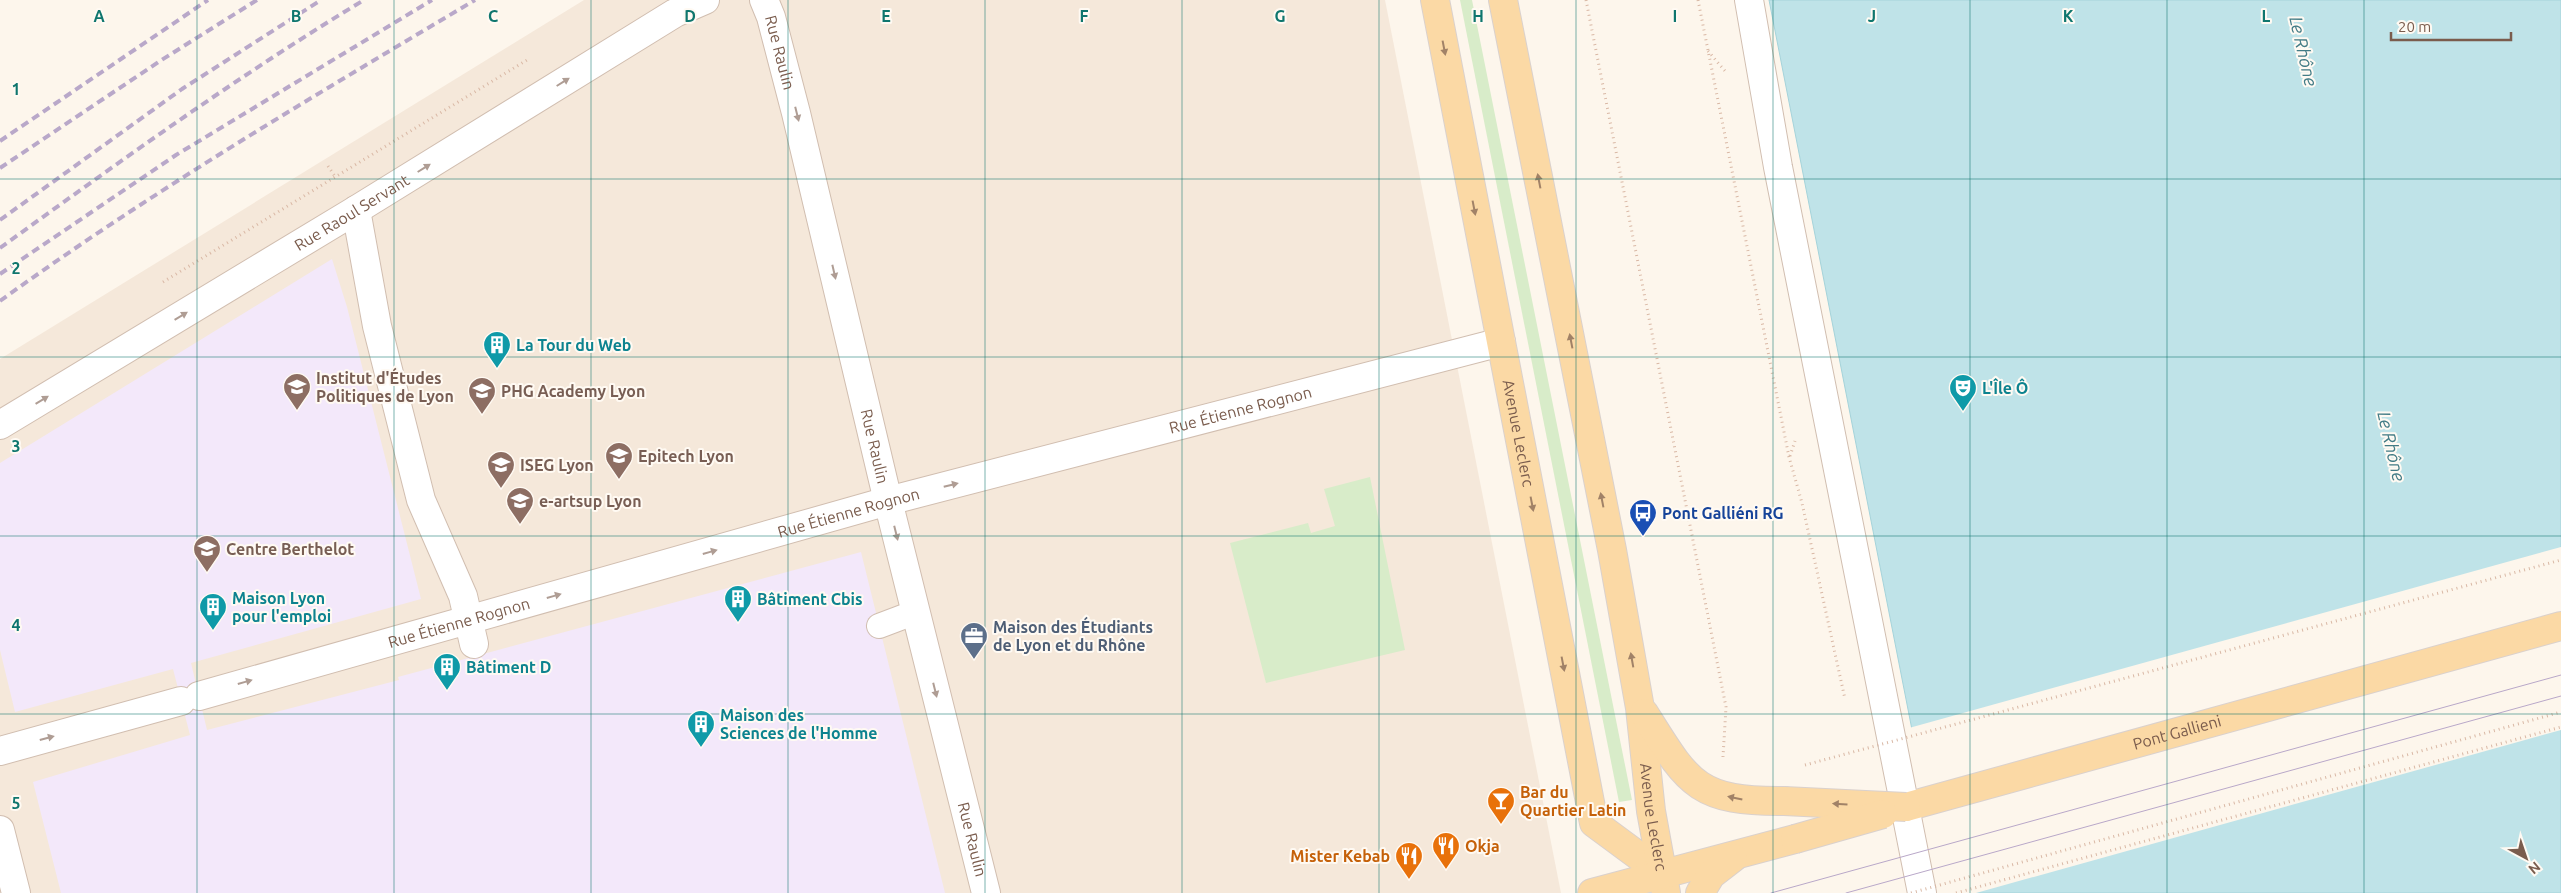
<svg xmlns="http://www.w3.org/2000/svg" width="2561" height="893" viewBox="0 0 2561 893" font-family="Ubuntu,sans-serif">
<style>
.residential{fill:#f5e8da}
.education{fill:#f3e8fa}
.green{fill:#d8ecc9}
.water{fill:#bfe3e8;stroke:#a5d3da}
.pier{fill:#fdf6ec}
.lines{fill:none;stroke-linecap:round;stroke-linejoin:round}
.service-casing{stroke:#d1beb0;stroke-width:26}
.pedestrian-casing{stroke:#d1beb0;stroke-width:30}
.minor-casing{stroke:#d1beb0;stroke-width:30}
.tertiary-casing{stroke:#d1beb0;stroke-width:30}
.primary-casing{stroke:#dad1cd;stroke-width:30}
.path{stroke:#d9b8a5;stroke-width:3;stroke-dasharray:1 4;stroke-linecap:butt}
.service{stroke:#fff;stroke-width:24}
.pedestrian{stroke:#fff;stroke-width:28}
.minor{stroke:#fff;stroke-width:28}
.tertiary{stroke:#fff;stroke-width:28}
.primary{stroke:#fbd9a5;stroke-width:28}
.tram{stroke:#b9a8c9;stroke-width:1}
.rail{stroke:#b9a8c9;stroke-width:4;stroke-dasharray:8 5;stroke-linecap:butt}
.primary-bridge-casing{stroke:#dad1cd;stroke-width:30;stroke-linecap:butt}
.path-bridge{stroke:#d9b8a5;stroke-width:3;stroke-dasharray:1 4;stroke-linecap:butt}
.primary-bridge{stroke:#fbd9a5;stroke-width:28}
.oneway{fill:#a18267}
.oneway2{fill:#af9d94}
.grid{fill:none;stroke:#0f766e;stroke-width:1;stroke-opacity:0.55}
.labels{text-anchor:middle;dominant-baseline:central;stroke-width:4;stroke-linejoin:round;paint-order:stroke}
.street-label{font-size:16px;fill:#7a5c4d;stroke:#fffaf3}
.culture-label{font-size:16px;font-weight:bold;fill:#0d838f;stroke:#fffaf3;text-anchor:start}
.education-label{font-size:16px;font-weight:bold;fill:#785e54;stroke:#fffaf3;text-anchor:start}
.transit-label{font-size:16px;font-weight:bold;fill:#164399;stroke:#fffaf3;text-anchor:start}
.service-label{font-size:16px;font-weight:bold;fill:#4e5e75;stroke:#fffaf3;text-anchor:start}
.food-label{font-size:16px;font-weight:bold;fill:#c56008;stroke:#fffaf3;text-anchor:start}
.water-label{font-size:18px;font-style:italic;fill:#437c86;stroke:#fffaf3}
.grid-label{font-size:16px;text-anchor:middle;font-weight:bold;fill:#0f766e;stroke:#fffaf3;stroke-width:4;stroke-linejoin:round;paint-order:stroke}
</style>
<rect width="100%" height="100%" fill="#fdf6ec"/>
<path class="residential" d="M584,0H1385L1561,893H0V359Z"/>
<path class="education" d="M332,259L347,307L421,599L191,663L207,730L399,680L398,677L861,552L945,893H61L33,782L190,735L173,669L15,712L0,650V463Z"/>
<g class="green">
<path d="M1460,0H1472L1632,800L1619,802Z"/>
<path d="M1370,477L1405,650L1266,683L1230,543L1308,523L1311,533L1335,526L1324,489Z"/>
</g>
<path class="water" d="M1769,0H2561V893H1944Z"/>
<path class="pier" d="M2561,547V730L1976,893H1941L1909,728Z"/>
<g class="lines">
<defs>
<path id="service" d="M879,626L916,612"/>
<g id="pedestrian">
<path d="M1749,0L1778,167L1922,893"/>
<path d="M356,210L377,326L421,500L463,596L474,644"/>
</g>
<g id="minor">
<path id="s1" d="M764,0L771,17L796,113L888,501L986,893"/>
<path id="s2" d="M199,696L888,501L1501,342"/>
<path d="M0,751L181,701"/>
</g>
<g id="tertiary">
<path id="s3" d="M0,425L356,210L675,13L705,0"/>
<path d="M0,830L16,893"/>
</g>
<g id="primary">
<path id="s4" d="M1435,0L1594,823L1663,874"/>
<path id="s5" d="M1503,0L1612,550L1640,708L1651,811L1666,893"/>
<path d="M1644,713C1688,783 1696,802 1784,801"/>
<path id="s6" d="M1906,807L2561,626"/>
<path d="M1592,893L1795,839"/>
<path d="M1700,893L1711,875L1733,858"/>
</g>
</defs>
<use href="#service" class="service-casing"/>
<use href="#pedestrian" class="pedestrian-casing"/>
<use href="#minor" class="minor-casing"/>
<use href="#tertiary" class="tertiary-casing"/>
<use href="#primary" class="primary-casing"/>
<g class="path">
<path d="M1586,0L1726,707L1723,757"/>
<path d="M1698,0L1789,457L1802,503L1845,699"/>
<path d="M1708,51L1725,71"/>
<path d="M328,166L336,178"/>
<path d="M163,282L527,60"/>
<path d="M1790,456L1795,441"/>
<path d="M1956,893L2561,727"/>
</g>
<use href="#service" class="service"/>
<use href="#pedestrian" class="pedestrian"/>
<use href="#minor" class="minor"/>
<use href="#tertiary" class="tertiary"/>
<use href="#primary" class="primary"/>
<g class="tram">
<path d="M1771,893L2561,675"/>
<path d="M1846,893L2561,696"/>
</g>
<g class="rail">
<path d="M0,141L208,0"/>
<path d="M0,168L160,61L257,0"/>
<path d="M0,220L182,89L321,0"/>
<path d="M0,248C119,162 238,76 364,0"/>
<path d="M0,274L176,155L432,0"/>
<path d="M0,301C152,191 314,96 475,0"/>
</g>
<defs>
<g id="primary-bridge">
<path d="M1784,801L1906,807"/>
<path d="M1795,839L1883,814"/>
</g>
</defs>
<use href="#primary-bridge" class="primary-bridge-casing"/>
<g class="path-bridge">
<path d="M1805,765L2561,560"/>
<path d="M1911,893L2561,712"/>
</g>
<use href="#primary-bridge" class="primary-bridge"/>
</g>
<defs><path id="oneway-solid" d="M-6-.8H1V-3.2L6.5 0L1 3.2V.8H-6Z" transform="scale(1.25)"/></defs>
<g class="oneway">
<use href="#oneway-solid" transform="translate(1444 48) rotate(79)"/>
<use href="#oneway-solid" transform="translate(1539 181) rotate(-101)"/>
<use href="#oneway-solid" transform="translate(1474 208) rotate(79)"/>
<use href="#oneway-solid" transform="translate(1571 341) rotate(-101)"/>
<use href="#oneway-solid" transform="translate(1602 500) rotate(-101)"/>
<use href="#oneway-solid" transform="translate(1532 504) rotate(79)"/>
<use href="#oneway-solid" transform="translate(1632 660) rotate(-100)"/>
<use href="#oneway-solid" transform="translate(1563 664) rotate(79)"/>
<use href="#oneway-solid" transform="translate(1735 798) rotate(-168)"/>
<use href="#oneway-solid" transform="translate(1840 804) rotate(-177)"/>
</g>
<g class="oneway2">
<use href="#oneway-solid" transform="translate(563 82) rotate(-32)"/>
<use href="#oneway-solid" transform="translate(797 114) rotate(76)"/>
<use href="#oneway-solid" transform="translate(424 168) rotate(-32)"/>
<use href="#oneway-solid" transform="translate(834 272) rotate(77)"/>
<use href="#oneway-solid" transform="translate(181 316) rotate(-31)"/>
<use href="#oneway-solid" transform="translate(42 400) rotate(-31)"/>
<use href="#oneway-solid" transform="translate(951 485) rotate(-14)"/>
<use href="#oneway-solid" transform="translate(896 533) rotate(76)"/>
<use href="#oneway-solid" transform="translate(710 552) rotate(-16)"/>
<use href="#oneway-solid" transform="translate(554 596) rotate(-16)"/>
<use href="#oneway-solid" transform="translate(245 682) rotate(-16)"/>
<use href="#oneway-solid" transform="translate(935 690) rotate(76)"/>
<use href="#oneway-solid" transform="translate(47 738) rotate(-15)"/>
</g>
<path class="grid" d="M197,0V893M394,0V893M591,0V893M788,0V893M985,0V893M1182,0V893M1379,0V893M1576,0V893M1773,0V893M1970,0V893M2167,0V893M2364,0V893M0,179H2561M0,357H2561M0,536H2561M0,714H2561"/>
<defs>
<symbol id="building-pin" viewBox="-11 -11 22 30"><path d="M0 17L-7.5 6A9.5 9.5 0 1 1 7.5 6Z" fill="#0f9aa8" stroke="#fffaf3"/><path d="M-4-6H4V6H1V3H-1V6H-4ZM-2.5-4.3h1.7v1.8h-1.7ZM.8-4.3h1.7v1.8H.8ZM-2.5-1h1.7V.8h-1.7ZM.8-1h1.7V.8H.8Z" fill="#fff"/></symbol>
<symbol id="university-pin" viewBox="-11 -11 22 30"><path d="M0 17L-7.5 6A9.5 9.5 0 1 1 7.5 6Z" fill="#8d6e63" stroke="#fffaf3"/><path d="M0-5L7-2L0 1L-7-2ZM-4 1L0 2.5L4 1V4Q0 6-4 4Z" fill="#fff"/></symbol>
<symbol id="theatre-pin" viewBox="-11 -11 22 30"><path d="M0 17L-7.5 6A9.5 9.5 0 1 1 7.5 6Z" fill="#0f9aa8" stroke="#fffaf3"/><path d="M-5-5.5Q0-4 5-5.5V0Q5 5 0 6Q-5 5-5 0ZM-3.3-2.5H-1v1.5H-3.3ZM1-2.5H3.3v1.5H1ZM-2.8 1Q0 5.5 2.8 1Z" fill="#fff"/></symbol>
<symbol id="bus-pin" viewBox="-11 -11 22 30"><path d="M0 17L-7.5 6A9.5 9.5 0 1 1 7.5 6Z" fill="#1a4fb4" stroke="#fffaf3"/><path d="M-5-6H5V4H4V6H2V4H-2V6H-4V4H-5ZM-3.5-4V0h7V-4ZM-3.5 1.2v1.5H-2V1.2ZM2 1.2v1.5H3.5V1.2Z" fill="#fff"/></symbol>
<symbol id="office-pin" viewBox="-11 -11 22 30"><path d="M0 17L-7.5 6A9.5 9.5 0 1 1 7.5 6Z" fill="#5c6f8a" stroke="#fffaf3"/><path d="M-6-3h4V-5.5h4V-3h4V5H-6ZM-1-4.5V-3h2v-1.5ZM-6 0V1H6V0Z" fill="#fff"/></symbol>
<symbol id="bar-pin" viewBox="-11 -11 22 30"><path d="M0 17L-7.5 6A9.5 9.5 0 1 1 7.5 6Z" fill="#e8710a" stroke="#fffaf3"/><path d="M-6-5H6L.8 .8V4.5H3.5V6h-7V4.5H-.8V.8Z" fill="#fff"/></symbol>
<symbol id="restaurant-pin" viewBox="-11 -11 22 30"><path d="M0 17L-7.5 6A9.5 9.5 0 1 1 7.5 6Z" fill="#e8710a" stroke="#fffaf3"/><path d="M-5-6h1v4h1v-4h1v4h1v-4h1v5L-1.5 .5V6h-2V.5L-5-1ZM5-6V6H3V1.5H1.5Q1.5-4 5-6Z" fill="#fff"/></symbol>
</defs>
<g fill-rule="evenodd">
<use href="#building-pin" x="481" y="329" width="32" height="43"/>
<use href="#university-pin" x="281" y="371" width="32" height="43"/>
<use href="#theatre-pin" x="1947" y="372" width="32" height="43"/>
<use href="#university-pin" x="466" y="375" width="32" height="43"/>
<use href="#university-pin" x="603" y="440" width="32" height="43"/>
<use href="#university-pin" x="485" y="449" width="32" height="43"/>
<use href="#university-pin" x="504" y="485" width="32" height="43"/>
<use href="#bus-pin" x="1627" y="497" width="32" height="43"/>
<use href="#university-pin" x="191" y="533" width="32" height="43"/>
<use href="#building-pin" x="722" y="583" width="32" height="43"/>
<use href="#building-pin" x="197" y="591" width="32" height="43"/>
<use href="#office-pin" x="958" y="620" width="32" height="43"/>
<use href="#building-pin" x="431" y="651" width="32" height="43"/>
<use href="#building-pin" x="685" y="708" width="32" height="43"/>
<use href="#bar-pin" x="1485" y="785" width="32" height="43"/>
<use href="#restaurant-pin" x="1430" y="830" width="32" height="43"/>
<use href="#restaurant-pin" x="1393" y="840" width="32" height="43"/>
</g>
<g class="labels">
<g class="street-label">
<text stroke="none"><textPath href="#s1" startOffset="55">Rue Raulin</textPath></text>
<text stroke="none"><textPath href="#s3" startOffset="411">Rue Raoul Servant</textPath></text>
<text stroke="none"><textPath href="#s2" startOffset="1080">Rue Étienne Rognon</textPath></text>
<text stroke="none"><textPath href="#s4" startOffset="441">Avenue Leclerc</textPath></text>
<text stroke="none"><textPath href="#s1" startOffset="460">Rue Raulin</textPath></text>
<text stroke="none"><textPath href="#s2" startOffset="675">Rue Étienne Rognon</textPath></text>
<text stroke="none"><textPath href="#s2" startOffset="270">Rue Étienne Rognon</textPath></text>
<text stroke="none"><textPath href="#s6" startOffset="281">Pont Gallieni</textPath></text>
<text stroke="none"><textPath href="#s5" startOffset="831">Avenue Leclerc</textPath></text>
<text stroke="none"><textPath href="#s1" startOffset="865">Rue Raulin</textPath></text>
</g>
<g class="culture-label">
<text x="516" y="345">La Tour du Web</text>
<text x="1982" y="388">L'Île Ô</text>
<text x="232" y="598">Maison Lyon<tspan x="232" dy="18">pour l'emploi</tspan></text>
<text x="757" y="599">Bâtiment Cbis</text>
<text x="466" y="667">Bâtiment D</text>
<text x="720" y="715">Maison des<tspan x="720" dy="18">Sciences de l'Homme</tspan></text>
</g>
<g class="education-label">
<text x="316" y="378">Institut d'Études<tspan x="316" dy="18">Politiques de Lyon</tspan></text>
<text x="501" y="391">PHG Academy Lyon</text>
<text x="638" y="456">Epitech Lyon</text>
<text x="520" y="465">ISEG Lyon</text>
<text x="539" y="501">e-artsup Lyon</text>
<text x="226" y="549">Centre Berthelot</text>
</g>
<g class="transit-label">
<text x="1662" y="513">Pont Galliéni RG</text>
</g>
<g class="service-label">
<text x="993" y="627">Maison des Étudiants<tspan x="993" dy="18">de Lyon et du Rhône</tspan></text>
</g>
<g class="food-label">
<text x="1520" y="792">Bar du<tspan x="1520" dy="18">Quartier Latin</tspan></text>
<text x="1465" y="846">Okja</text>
<text x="1390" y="856" text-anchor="end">Mister Kebab</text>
</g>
<g class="water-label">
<text transform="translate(2304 51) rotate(77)">Le Rhône</text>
<text transform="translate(2392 446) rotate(77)">Le Rhône</text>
</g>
</g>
<g class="grid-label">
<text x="99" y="22">A</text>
<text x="296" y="22">B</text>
<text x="493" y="22">C</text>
<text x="690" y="22">D</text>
<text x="886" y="22">E</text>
<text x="1084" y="22">F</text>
<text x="1280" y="22">G</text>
<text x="1478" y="22">H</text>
<text x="1675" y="22">I</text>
<text x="1872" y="22">J</text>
<text x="2068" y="22">K</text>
<text x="2266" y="22">L</text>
<text x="16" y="95">1</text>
<text x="16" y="274">2</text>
<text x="16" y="452">3</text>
<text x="16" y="631">4</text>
<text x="16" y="809">5</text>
</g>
<g transform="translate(2526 858) rotate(140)" stroke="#fffaf3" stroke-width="4" paint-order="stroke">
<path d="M0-4L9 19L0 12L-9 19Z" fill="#7a5c4d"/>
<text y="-8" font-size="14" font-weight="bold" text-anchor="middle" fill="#7a5c4d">N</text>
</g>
<path d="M2391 32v8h120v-8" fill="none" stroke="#7a5c4d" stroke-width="2.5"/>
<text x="2398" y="32" font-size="15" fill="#7a5c4d" stroke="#fffaf3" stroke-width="4" paint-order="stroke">20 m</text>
</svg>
